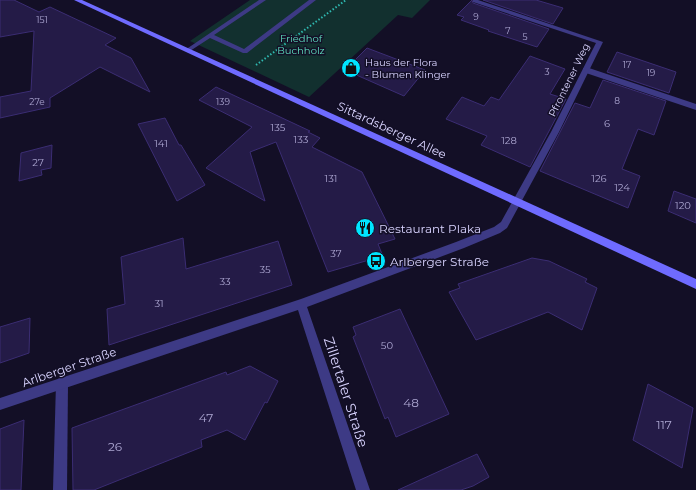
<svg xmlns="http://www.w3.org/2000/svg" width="696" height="490" viewBox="0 0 696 490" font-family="Montserrat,sans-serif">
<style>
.green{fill:#12302f}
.building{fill:#241b47;stroke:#3b2d73}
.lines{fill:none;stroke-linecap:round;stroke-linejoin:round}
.path{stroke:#2fb8b0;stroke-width:2;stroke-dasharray:1.5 2;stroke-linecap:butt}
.service{fill:#3d3a85;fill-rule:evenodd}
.minor{fill:#3d3a85;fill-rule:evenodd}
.secondary{fill:#6f6bff;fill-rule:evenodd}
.labels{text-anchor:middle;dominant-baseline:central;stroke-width:3;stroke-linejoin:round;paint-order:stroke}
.far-number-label{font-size:9px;fill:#aca6d1}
.far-park-label{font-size:10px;fill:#5fe0c0;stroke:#130f26}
.far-poi-label{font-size:10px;fill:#d9d4ff;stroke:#130f26;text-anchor:start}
.far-street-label{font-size:10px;fill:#d9d4ff;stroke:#130f26}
.number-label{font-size:10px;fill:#aca6d1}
.street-label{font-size:12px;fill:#d9d4ff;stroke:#130f26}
.poi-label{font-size:12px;fill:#d9d4ff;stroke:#130f26;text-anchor:start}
.near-number-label{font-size:12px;fill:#aca6d1}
.near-street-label{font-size:14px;fill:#d9d4ff;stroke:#130f26}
</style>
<rect width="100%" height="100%" fill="#130f26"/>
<path class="green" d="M250,0H430L412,18L398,15L309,97L190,41Z"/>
<g class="building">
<path d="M0,0H14L39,12L50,7L116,38L105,45L131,58L150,92L100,67L50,98V107L0,118V97L31,91L34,31L0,37Z"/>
<path d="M472,0L473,3L549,29L537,47L488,31L489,30L461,20L464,17L457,15Z"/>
<path d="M483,0H536L563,8L553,24Z"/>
<path d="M367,48L425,70L404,96L345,70Z"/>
<path d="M617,52L676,72L669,93L607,72Z"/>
<path d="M530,56L565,69L550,94L566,99L530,167L481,145L487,136L446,119L462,97L484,106L491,97L499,100Z"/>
<path d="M603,80L666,101L654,135L638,129L622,169L640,176L628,208L540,171L575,103L590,108Z"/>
<path d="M216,87L310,131L308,132L320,138L312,147L362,172L395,239L378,244L382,254L368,259L369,260L328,272L276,142L250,152L265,201L206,168L252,127L199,100Z"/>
<path d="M165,118L179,145H181L205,185L177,201L138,124Z"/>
<path d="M52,145L51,168L41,170L42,175L19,181L21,153Z"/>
<path d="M674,191L696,199V223L668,211Z"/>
<path d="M183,238L186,269L278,241L292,285L109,345L107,309L125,304L121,257Z"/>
<path d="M532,258L549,261L587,279L585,282L597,288L582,330L548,312L476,340L449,292L460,288L458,284Z"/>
<path d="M400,309L449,414L396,437L388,417L385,419L353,337L356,335L353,327Z"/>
<path d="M30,318L29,353L0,363V327Z"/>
<path d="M250,366L278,381L267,403L265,402L245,440L227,430L201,440L202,447L94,490H73L72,428L226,372L227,375Z"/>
<path d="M648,384L693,408L682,468L633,440Z"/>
<path d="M24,420L21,490H0V429Z"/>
<path d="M477,454L489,477L473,486L461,490H398Z"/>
</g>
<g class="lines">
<path class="path" d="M256,65L346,0"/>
<g class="service">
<path d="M259,0H266L214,35L244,49L309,0H316L247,53H243L210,38L190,51L185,50Z"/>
<path d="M583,68H589L696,104V110L583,72Z"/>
<path d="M62,377L66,379L68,383L67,490H53L56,383L58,379Z"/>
</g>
<path class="minor" d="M473,0H478L603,42L559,132L507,228L500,233L464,248L307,307L370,490H356L298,310L0,410V398L301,299L456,242L494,227L501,222L551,132L596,43L473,2Z"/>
<path class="secondary" d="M74,0H82L696,279V289Z"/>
</g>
<defs>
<symbol id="shop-disc" viewBox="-11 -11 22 22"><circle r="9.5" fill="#00e5ff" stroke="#130f26"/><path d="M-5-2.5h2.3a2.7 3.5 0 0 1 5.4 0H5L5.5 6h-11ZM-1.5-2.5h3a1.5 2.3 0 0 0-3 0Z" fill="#111"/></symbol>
<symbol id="restaurant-disc" viewBox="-11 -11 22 22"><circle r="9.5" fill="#00e5ff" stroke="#130f26"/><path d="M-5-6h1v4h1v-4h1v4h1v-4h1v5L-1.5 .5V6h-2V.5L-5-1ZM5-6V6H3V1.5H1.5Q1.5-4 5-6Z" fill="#111"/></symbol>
<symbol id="bus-disc" viewBox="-11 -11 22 22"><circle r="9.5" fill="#00e5ff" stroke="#130f26"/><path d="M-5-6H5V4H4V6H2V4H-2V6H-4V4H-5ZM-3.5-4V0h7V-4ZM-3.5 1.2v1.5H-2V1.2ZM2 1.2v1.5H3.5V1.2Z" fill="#111"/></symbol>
</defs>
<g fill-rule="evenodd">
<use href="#shop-disc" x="340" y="57" width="22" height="22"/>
<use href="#restaurant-disc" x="354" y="217" width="22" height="22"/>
<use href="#bus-disc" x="365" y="250" width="22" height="22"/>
</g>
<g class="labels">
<g class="far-number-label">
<text x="476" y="16">9</text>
<text x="42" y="19">151</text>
<text x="508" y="30">7</text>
<text x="525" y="36">5</text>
<text x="627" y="64">17</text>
<text x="547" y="71">3</text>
<text x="651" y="72">19</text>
<text x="617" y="100">8</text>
<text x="37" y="101">27e</text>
<text x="223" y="101">139</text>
</g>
<g class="far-park-label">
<text x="301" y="38">Friedhof<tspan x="301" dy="12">Buchholz</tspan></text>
</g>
<g class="far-poi-label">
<text x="365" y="62">Haus der Flora<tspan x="365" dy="12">- Blumen Klinger</tspan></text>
</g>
<g class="far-street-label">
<text transform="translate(569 80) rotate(-64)">Pfrontener Weg</text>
</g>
<g class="number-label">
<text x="607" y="123">6</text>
<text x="278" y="127">135</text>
<text x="301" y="139">133</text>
<text x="509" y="140">128</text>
<text x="161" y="143">141</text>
<text x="38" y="162">27</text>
<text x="331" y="178">131</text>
<text x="599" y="178">126</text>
<text x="622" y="187">124</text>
<text x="683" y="205">120</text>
<text x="336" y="253">37</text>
<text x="265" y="269">35</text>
<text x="225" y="281">33</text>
<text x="159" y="303">31</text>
<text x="387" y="345">50</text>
</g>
<g class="street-label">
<text transform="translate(392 130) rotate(25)">Sittardsberger Allee</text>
<text transform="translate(69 367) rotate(-19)">Arlberger Straße</text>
</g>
<g class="poi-label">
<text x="379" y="228">Restaurant Plaka</text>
<text x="390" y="261">Arlberger Straße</text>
</g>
<g class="near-number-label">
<text x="411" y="402">48</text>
<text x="206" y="417">47</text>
<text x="664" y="424">117</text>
<text x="115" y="446">26</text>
</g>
<g class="near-street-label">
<text transform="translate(346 392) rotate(72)">Zillertaler Straße</text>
</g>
</g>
</svg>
